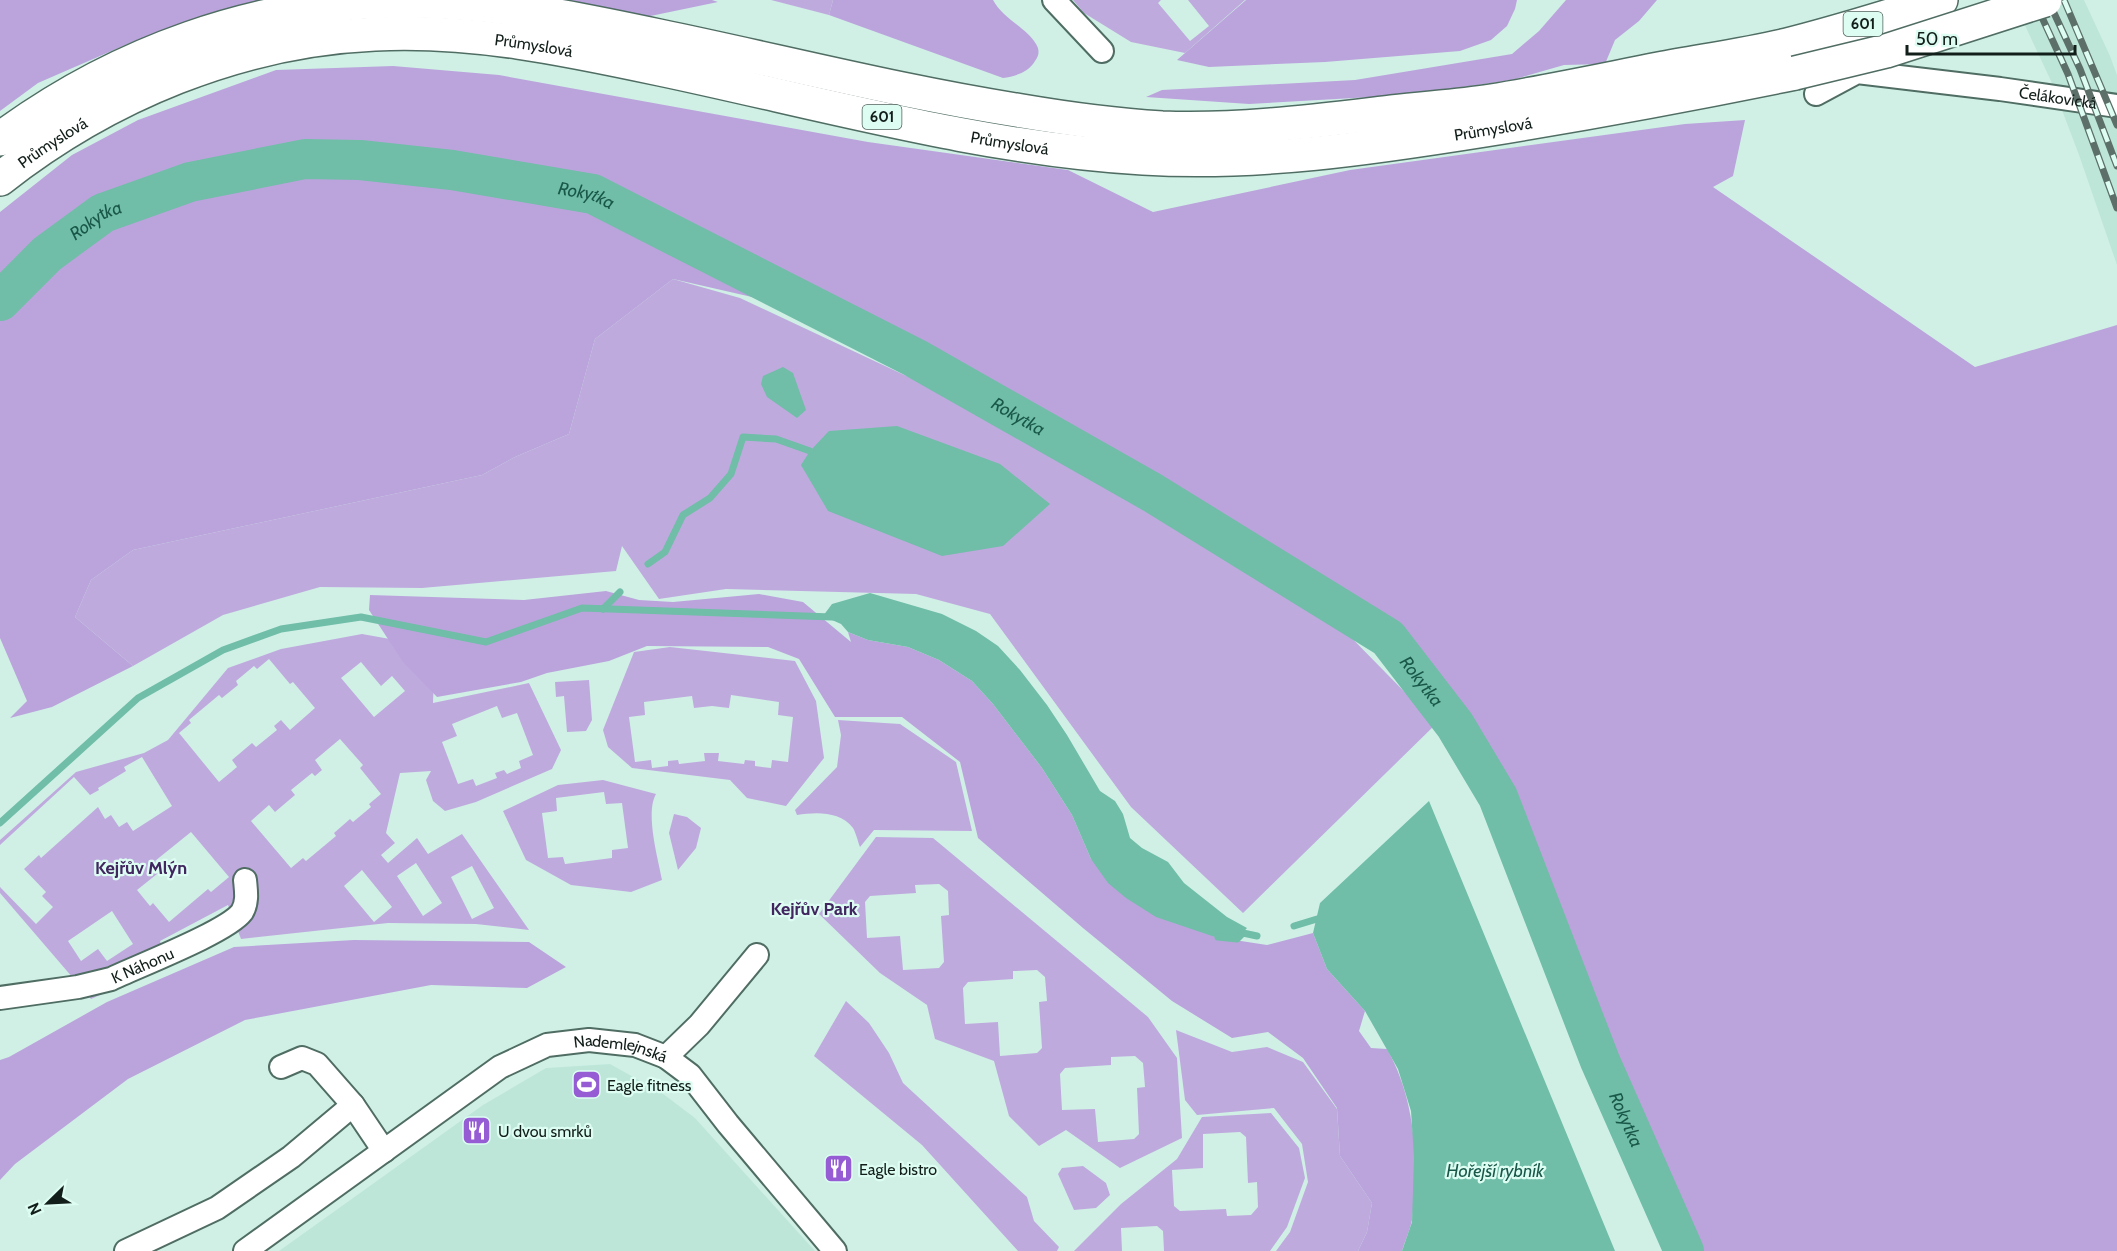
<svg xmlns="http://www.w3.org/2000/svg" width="2117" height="1251" viewBox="0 0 2117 1251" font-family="Cabin,sans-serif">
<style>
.built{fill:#bde6d9}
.green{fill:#bfaade;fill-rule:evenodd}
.forest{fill:#bba4dc}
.water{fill:#70bda8}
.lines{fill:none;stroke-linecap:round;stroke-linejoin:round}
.stream{stroke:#70bda8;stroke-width:7}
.river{stroke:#70bda8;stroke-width:40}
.minor-casing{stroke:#506d64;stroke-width:26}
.primary-casing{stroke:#506d64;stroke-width:36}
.minor{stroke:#fff;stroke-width:22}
.primary{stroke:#fff;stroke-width:33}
.rail-casing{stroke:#5c7069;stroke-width:7}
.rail{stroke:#ddfdf3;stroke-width:4.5;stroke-dasharray:14;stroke-linecap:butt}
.primary-bridge-casing{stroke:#506d64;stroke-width:36;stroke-linecap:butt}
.primary-bridge{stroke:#fff;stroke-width:33}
.labels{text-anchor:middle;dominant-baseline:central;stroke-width:4.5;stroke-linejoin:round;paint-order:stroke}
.shield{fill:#ddfdf3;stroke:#4f615b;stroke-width:1.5}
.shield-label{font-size:15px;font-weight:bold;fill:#121e1a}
.street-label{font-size:16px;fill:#121e1a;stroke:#ddfdf3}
.poi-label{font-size:16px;fill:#121e1a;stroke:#ddfdf3;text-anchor:start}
.water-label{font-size:18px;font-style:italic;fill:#195849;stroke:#ddfdf3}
.neighbourhood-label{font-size:18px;font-weight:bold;fill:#41265f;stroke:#ddfdf3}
</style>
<rect width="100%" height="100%" fill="#d0f0e6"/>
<g class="built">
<path d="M2013,0H2084L2110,56L2117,75V265L2079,155L2051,81Z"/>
<path d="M610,1064L662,1093L695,1118L815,1251H279L483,1105L546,1068Z"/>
</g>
<g class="green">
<path d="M771,0H833L829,15Z"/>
<path d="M1073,0H1161L1158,3L1190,41L1209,26L1188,0H1245L1185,53L1131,42L1084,13Z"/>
<path d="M673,279L740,298L981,411L1194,534L1335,621L1436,724L1243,913L1131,807L990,614L916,594L726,589L659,599L622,546L616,571L422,588L320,587L223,615L133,666L75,617L91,580L133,550L482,475L515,457L569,434L595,339Z"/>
<path d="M362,634L435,647L433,703L529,683L561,750L552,769L476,802L445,811L433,801L426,780L431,771L400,773L386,833L395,843L381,855L388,863L417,838L428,854L462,834L529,930L476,924L388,923L241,939L228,905L160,941L167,965L91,999L0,893V887L36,924L53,907L42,896L46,892L24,869L39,855L41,858L98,807L105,819L111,815L119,827L127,822L133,831L172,806L142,757L124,767L126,771L98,788L99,790L90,795L74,777L0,845V840L76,772L144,753L168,740L228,668L281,649ZM269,659L290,684L293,682L315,708L290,730L281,720L274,726L277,730L256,747L252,743L232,760L237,767L219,782L179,733L191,723L189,720L219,695L222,698L238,685L236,681L254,666L257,669ZM361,662L381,686L392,676L405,691L374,717L341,678ZM497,706L502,718L517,713L533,755L519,761L521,768L507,774L504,770L495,773L497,778L476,786L473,779L458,784L442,742L457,736L452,724ZM340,739L363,765L360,768L381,794L369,804L371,807L353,822L350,819L334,833L336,836L306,861L303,858L291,868L251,821L269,805L275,812L295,795L291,790L312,773L315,776L322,770L315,760ZM191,832L229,877L211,892L208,889L169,922L153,903L150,906L137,890L162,870L155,861ZM416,863L442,903L423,916L397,876ZM472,866L494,908L472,919L451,877ZM362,870L392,907L374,922L344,886ZM112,911L133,944L107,961L98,949L81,961L68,941Z"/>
<path d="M670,647L795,661L816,701L824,758L786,806L747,798L730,780L632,768L608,747L603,730L634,652ZM731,695L779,702L778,715L793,717L788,762L772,760L771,768L755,766V761L745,760L744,764L718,761L719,753H704L705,761L679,764L678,760L668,761V766L652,768L651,760L635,762L629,717L645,715L644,702L692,696L694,708L712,706L729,708Z"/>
<path d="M589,680L592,720L586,731L567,732L564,696L556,697L555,682Z"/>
<path d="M838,720L900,724L956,762L972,831L874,830L860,847C858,842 856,833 853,828C840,811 816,812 797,815L795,810L837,767L841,735Z"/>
<path d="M603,780L656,794C645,813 658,858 662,880L631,892L571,885L526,860L503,811L558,785ZM604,792L606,804L622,803L628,848L612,850V858L565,864L563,857L548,858L542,813L557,811L556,798Z"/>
<path d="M674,814L687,817L701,828L696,848L678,870L669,833Z"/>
<path d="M876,837L933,838L1148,1017L1177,1058L1182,1138L1120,1168L1066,1130L1039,1146L1009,1116L994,1061L935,1039L927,1005L880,973L819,914ZM939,884L948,891L949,915L941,916L944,962L939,968L903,970L900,936L867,938L865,902L870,896L916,893L915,885ZM1037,970L1045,977L1047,1001L1039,1002L1042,1048L1037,1053L1000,1056L998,1022L965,1024L963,988L968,982L1013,979V971ZM1135,1056L1143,1063L1145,1087L1137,1088L1139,1134L1134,1139L1098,1142L1095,1109L1062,1110L1060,1074L1065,1068L1111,1065V1057Z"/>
<path d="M846,1001L869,1023L889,1053L903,1083L1027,1197L1034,1221L1059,1247L1057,1251H1018L922,1145L814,1056Z"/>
<path d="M1176,1030L1232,1052L1267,1047L1303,1062L1337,1109L1340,1156L1372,1203L1367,1232L1358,1251H1276L1290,1232L1308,1182L1302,1144L1274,1108L1197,1115L1185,1100Z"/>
<path d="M1271,1113L1299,1148L1305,1178L1287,1227L1270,1251H1164L1163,1231L1157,1226L1121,1228L1122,1251H1074L1121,1204L1177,1159L1202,1117ZM1240,1132L1246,1137L1248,1183L1257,1182L1258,1207L1251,1215L1227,1216L1226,1209L1180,1211L1174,1206L1172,1170L1203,1168V1134Z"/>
<path d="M1083,1166L1106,1183L1110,1195L1096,1208L1074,1210L1058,1174L1062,1168Z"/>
</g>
<g class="forest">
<path d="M0,0H268L139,39L38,83L0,111Z"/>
<path d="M513,0H712L718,2L636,19Z"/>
<path d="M833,0H993C1003,19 1027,28 1036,44C1040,50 1039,56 1035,61C1028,73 1015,76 1003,78L829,15Z"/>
<path d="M1246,0H1517L1515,9L1507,26L1491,40L1460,51L1325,62L1209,67L1177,60Z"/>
<path d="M1566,0H1657L1639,21L1615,40L1605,64L1564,65L1512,80L1407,95L1249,104L1146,97L1162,90L1355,80L1512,54L1539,31Z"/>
<path d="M393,66L499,75L868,142L1068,170L1153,212L1350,170L1685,124L1745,120L1733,176L1713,187L1975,367L2117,325V1251H1699L1482,735L1451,695L1387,621L1152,481L1068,426L918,341L892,329L673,279L595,339L569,434L515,457L482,475L133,550L91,580L75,617L133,666L52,707L10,718L27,701L0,638V212L72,155L138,120L276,70Z"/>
<path d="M606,591L639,600L673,602L759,594L803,602L851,642L848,632L868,640L908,647L939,660L972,681L993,704L1042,768L1072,815L1091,859L1215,937L1267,945L1313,933L1327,969L1365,1011L1359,1031L1371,1048L1387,1049C1416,1100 1419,1163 1412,1220C1410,1230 1405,1241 1402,1251H1358L1367,1232L1372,1203L1340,1156L1337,1108L1303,1058L1268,1032L1232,1038L1172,1001L1083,928L978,838L960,762L902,717H835L799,659L768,647L647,646L609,661L547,673L521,682L437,697L403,662L369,610L370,595L524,600Z"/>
<path d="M354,940L529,942L566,967L527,988L431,985L245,1020L128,1079L15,1164L0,1180V1060L9,1057L107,1002L234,947Z"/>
</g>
<g class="water">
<path d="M783,367L793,373L806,410L797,418L767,397L761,384L763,376Z"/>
<path d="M897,426L1000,464L1050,504L1003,546L942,556L828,511L801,465L810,451L829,431Z"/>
<path d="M870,593L942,614L976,631L998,646L1020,670L1047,705L1067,735L1100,791L1115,801L1123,814L1130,838L1142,848L1168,862L1184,883L1227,917L1247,928L1237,939L1215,937L1156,917L1126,898L1108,883L1091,859L1072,815L1042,768L993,704L972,681L939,660L908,647L868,640L848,632L841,624L823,616L832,604Z"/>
<path d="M1429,801L1615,1251H1402L1412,1222L1414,1157L1411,1111L1398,1069L1365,1011L1327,969L1313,933L1320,903Z"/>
</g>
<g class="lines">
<g class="stream">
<path d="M648,564L665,552L683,515L710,498L731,474L743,437L776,439L810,451"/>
<path d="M603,609L620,592"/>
<path d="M0,823L138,698L223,650L281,629L361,617L486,642L582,608L832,617"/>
<path d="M1294,926L1317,919"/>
<path d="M1218,937L1237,939L1243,933L1257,936"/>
</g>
<path class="river" id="s1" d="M0,301L47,254L103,213L190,182L305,159L360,160L452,170L593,194L915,358L1153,493L1388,638L1455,725L1498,797L1600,1061L1684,1251"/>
<defs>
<g id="minor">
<path d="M1054,0L1102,51"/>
<path id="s2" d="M1816,94L1857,72L2000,89L2117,106"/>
<path id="s3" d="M0,998L78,987L111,979C138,966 227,932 242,912C248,902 246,891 245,880"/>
<path d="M666,1057L699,1025L757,955"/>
<path d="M281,1067L302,1058L317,1064L353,1105L384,1151"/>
<path d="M126,1251L217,1208L291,1157L353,1105"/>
<path id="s4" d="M245,1251L500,1067L547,1045L589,1040L635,1045L666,1057L690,1075L728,1124L835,1251"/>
</g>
<g id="primary">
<path d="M0,139C116,53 257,2 401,1C488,0 574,18 659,36C780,61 900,92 1022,111C1069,119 1115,125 1162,128C1239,131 1315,121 1392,112C1425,108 1458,106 1491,101C1547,92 1603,80 1659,69C1701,61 1745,55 1787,45C1839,32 1890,16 1941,0"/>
<path id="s5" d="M0,179C107,95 239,40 375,34C471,29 566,49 660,69C817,102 982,149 1143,158C1258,165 1372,148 1485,130C1589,113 1692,94 1795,73"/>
</g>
</defs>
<use href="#minor" class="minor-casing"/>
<use href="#primary" class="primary-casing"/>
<use href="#minor" class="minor"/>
<use href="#primary" class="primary"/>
<defs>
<g id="rail">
<path d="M2034,0L2068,74L2117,208"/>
<path d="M2048,0L2080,69L2117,166"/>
<path d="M2064,0L2117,125"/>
</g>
</defs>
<use href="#rail" class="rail-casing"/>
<use href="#rail" class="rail"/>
<defs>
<path id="primary-bridge" d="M1795,73L1886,51L2045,0"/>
</defs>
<use href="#primary-bridge" class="primary-bridge-casing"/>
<use href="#primary-bridge" class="primary-bridge"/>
</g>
<defs>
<symbol id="stadium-square" viewBox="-11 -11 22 22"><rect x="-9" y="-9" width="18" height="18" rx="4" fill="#955cd4" stroke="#ddfdf3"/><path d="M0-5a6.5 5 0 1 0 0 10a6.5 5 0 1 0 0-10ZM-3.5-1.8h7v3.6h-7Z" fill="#fff"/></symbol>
<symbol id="restaurant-square" viewBox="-11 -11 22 22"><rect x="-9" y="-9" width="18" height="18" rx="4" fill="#955cd4" stroke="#ddfdf3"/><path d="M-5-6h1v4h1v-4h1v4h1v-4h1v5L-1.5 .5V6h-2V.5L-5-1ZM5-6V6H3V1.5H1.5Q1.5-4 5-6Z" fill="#fff"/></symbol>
</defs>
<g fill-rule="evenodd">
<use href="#stadium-square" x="570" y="1068" width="33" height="33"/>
<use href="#restaurant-square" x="460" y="1114" width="33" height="33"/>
<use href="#restaurant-square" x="822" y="1152" width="33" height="33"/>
</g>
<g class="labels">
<g class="shield">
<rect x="1843.5" y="12" width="39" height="24" rx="4.5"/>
<rect x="862.5" y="105" width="39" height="24" rx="4.5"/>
</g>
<g class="shield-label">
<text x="1863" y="24">601</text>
<text x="882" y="117">601</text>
</g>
<g class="street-label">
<text stroke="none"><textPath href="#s5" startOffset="568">Průmyslová</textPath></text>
<text stroke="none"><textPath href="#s2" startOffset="249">Čelákovická</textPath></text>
<text stroke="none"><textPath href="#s5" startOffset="1540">Průmyslová</textPath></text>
<text stroke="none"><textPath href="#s5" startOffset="1054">Průmyslová</textPath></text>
<text stroke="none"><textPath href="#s5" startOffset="64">Průmyslová</textPath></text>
<text stroke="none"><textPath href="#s3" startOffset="147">K Náhonu</textPath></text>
<text stroke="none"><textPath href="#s4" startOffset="441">Nademlejnská</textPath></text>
</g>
<g class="poi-label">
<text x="607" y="1085">Eagle fitness</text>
<text x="498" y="1131">U dvou smrků</text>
<text x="859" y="1169">Eagle bistro</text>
</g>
<g class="water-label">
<text stroke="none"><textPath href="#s1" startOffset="630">Rokytka</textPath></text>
<text stroke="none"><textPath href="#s1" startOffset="126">Rokytka</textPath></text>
<text stroke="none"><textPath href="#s1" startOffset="1116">Rokytka</textPath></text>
<text stroke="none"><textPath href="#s1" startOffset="1602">Rokytka</textPath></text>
<text stroke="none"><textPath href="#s1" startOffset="2088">Rokytka</textPath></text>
<text x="1495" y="1171">Hořejší rybník</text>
</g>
<g class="neighbourhood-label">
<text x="141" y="868">Kejřův Mlýn</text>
<text x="814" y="909">Kejřův Park</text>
</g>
</g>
<g transform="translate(48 1203) rotate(246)" stroke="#ddfdf3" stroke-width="4.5" paint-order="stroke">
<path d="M0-4.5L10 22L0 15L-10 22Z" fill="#121e1a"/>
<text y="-9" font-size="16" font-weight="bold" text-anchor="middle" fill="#121e1a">N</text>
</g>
<path d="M1907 45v9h168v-9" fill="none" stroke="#121e1a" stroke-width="3"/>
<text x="1916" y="45" font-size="18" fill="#121e1a" stroke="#ddfdf3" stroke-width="4.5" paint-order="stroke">50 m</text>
</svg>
